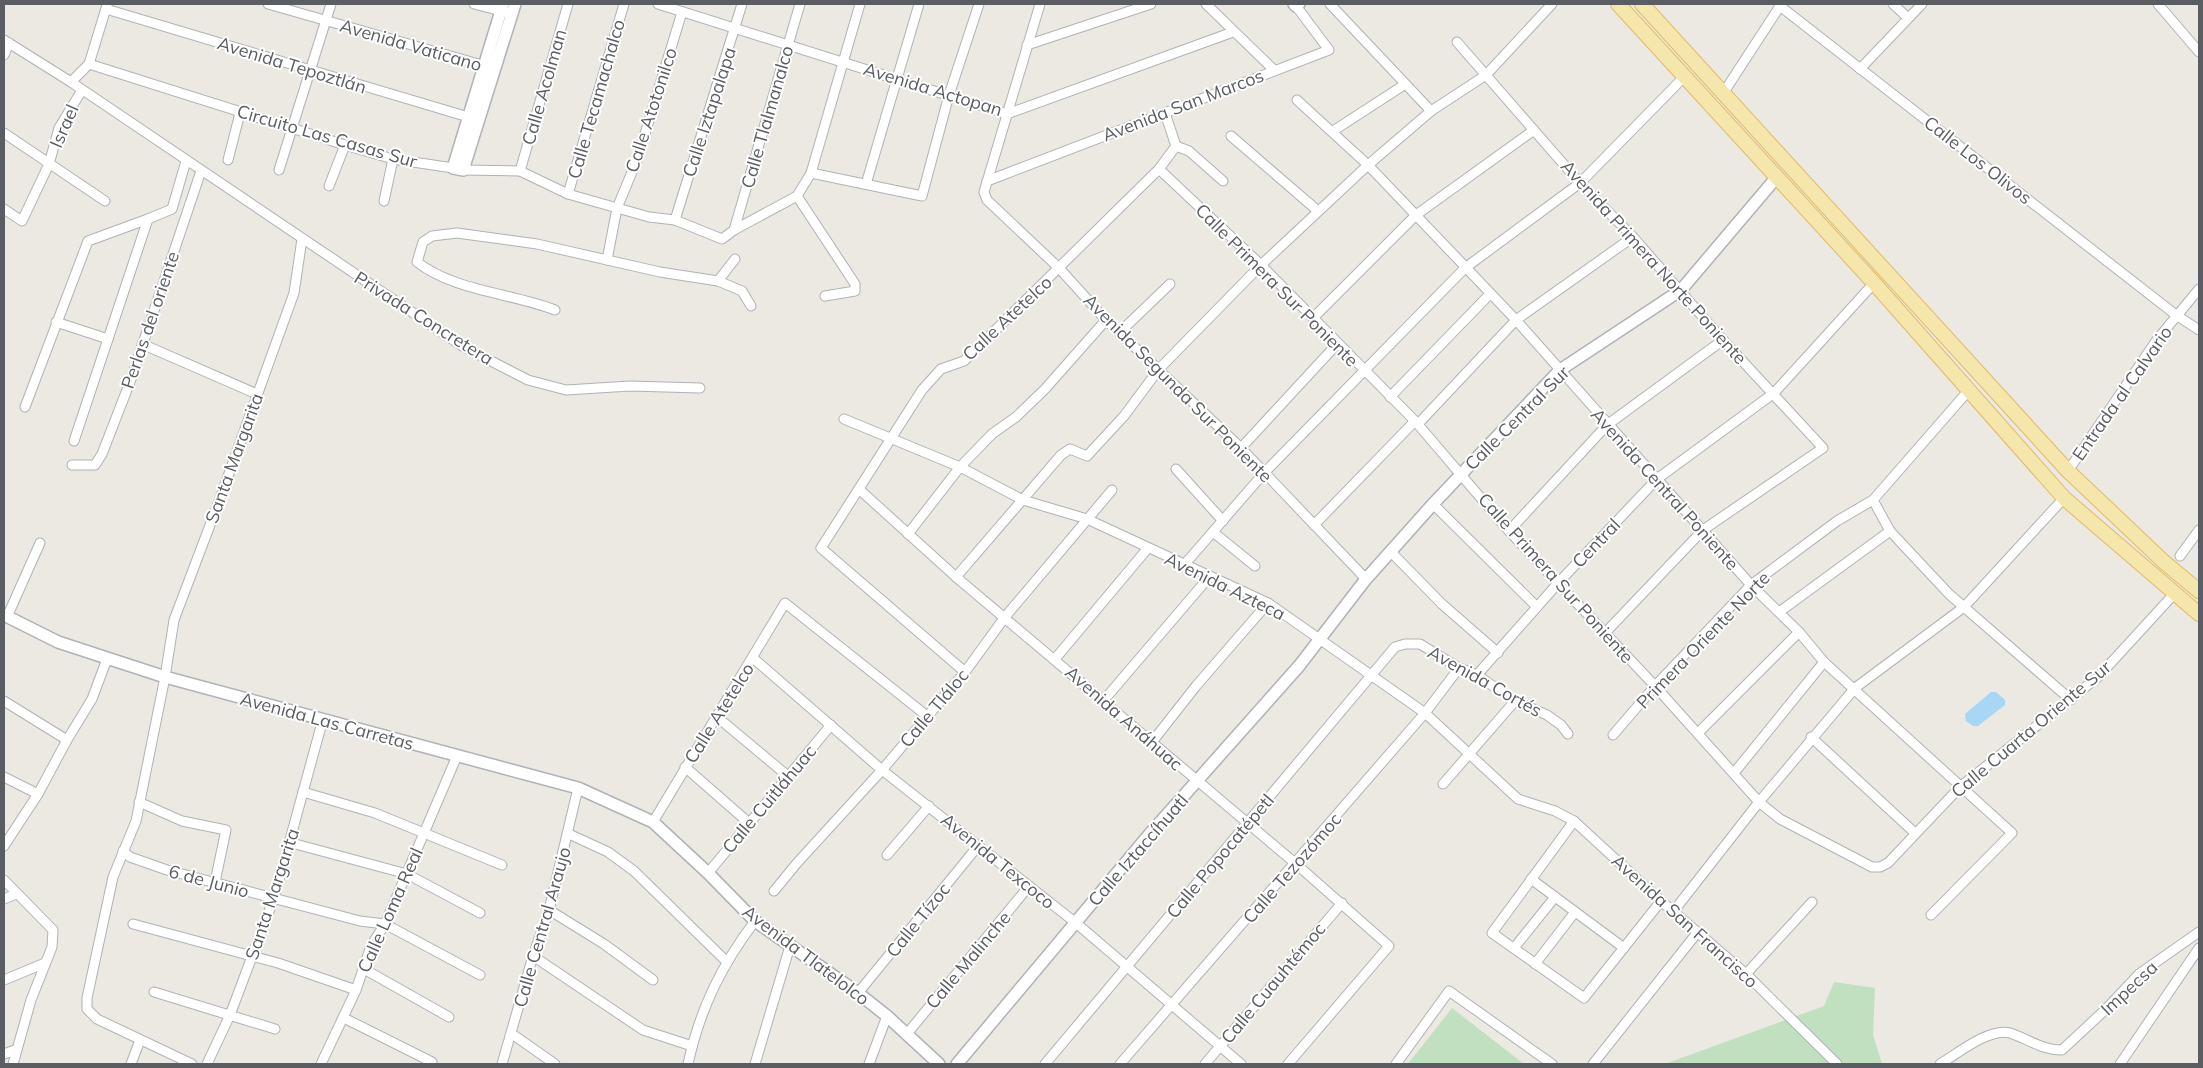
<svg xmlns="http://www.w3.org/2000/svg" width="2203" height="1068" viewBox="0 0 2203 1068" font-family="Mulish,sans-serif">
<style>
.green{fill:#c1e0c0}
.water{fill:#a8d6f5}
.lines{fill:none;stroke-linecap:round;stroke-linejoin:round}
.minor-casing{stroke:#afb2b6;stroke-width:11}
.tertiary-casing{stroke:#afb2b6;stroke-width:14}
.primary-casing{stroke:#e1ba65;stroke-width:16}
.minor{stroke:#fff;stroke-width:9}
.tertiary{stroke:#fff;stroke-width:11}
.primary{stroke:#f5e7ac;stroke-width:14}
.labels{text-anchor:middle;dominant-baseline:central;stroke-width:4;stroke-linejoin:round;paint-order:stroke}
.street-label{font-size:18px;fill:#5a5d61;stroke:#fff}
</style>
<rect width="100%" height="100%" fill="#ebe9e2"/>
<g class="green">
<path d="M1834,982L1875,988L1873,1035L1882,1064H1665L1824,1006Z"/>
<path d="M1452,1008L1524,1064H1408Z"/>
</g>
<path class="water" d="M1991,692H1996L2005,700V705L1978,726H1973L1966,721L1965,714Z"/>
<g class="lines">
<defs>
<g id="minor">
<path d="M268,4L489,67"/>
<path d="M474,4L505,12"/>
<path d="M658,4L1007,114L1233,32"/>
<path d="M1040,4L984,192L987,200L1059,268L1106,320L1241,448L1366,579"/>
<path d="M1206,4L1274,70"/>
<path d="M1330,4L1431,111"/>
<path d="M1893,4L1908,18"/>
<path d="M2158,4L2199,52"/>
<path d="M1780,6L2176,315L2199,330"/>
<path d="M106,9L475,119"/>
<path d="M4,40L71,82L462,346L528,380L566,390L630,386L700,388"/>
<path d="M1457,42L1580,183L1633,237L1723,340L1823,448L1703,530L1605,633"/>
<path d="M1027,45L1151,4"/>
<path d="M4,55L9,43"/>
<path d="M89,64L345,145L393,159L453,168"/>
<path d="M1860,69L1922,4"/>
<path d="M71,82L89,64L107,5"/>
<path d="M1724,92L1780,6L1779,4"/>
<path d="M1297,100L1368,165L1516,320L1751,585L1799,632L1824,662L2012,833L1931,915"/>
<path d="M1165,113L1176,146"/>
<path d="M1333,131L1404,85"/>
<path d="M4,133L105,201"/>
<path d="M1231,136L1318,211"/>
<path d="M1176,146L1189,151L1223,181"/>
<path d="M228,160L240,113"/>
<path d="M1159,169L1261,265L1415,421L1509,531L1655,686L1759,802L1780,819L1872,867H1880L1888,863L1960,787L2098,677L2174,594"/>
<path d="M279,170L331,4"/>
<path d="M463,170L520,171L568,194L649,217L675,220L722,239L734,230L797,196L811,173L860,4"/>
<path d="M520,171L568,4"/>
<path d="M811,173L922,196L949,95L979,4"/>
<path d="M987,181L1329,50L1296,6"/>
<path d="M866,184L919,4"/>
<path d="M329,186L345,145"/>
<path d="M568,194L624,4"/>
<path d="M797,196L855,284V291L825,296"/>
<path d="M384,201L393,159"/>
<path d="M4,209L22,221L49,164L59,128L82,90"/>
<path d="M675,220L742,4"/>
<path d="M734,230L800,4"/>
<path d="M607,260L617,208L637,160L682,12"/>
<path d="M718,281L735,259"/>
<path d="M555,310C511,293 454,291 417,262L423,242L432,236L457,233L537,244L660,272L718,281L742,291L751,306"/>
<path d="M1313,318L1416,215L1534,130"/>
<path d="M56,322L108,339"/>
<path d="M1120,332L1170,284"/>
<path d="M142,344L257,394"/>
<path d="M1390,397L1490,294"/>
<path d="M25,407L88,241L148,219"/>
<path d="M844,419L960,467L1023,500L1087,519L1268,603L1425,713L1518,799L1555,811L1574,821L1661,901L1746,974L1837,1064"/>
<path d="M1418,424L1516,320L1633,237"/>
<path d="M74,441L148,219L172,209L186,161"/>
<path d="M1241,448L1337,344"/>
<path d="M72,465H95L102,454L130,382L201,171"/>
<path d="M1176,469L1223,521"/>
<path d="M2068,471L2156,341L2199,289"/>
<path d="M860,490L956,577L1295,863L1389,946L1288,1064"/>
<path d="M1873,500L1890,531L1949,594L2071,700"/>
<path d="M1433,504L1537,607"/>
<path d="M1314,525L1415,421"/>
<path d="M1509,531L1607,425L1723,340"/>
<path d="M1213,532L1255,566"/>
<path d="M908,534L960,467L992,434L1016,417L1045,389L1106,320"/>
<path d="M1390,551L1442,604L1498,653"/>
<path d="M2180,556L2199,530"/>
<path d="M1184,565L1264,473L1465,268L1580,183L1684,77"/>
<path d="M956,577L1061,455L1070,449L1087,456L1124,416L1159,369L1261,265L1368,165L1431,111L1486,75L1552,4"/>
<path d="M1779,612L1890,531"/>
<path d="M7,617L40,543"/>
<path d="M753,658L882,770L1076,923L1241,1064"/>
<path d="M1055,659L1148,548"/>
<path d="M965,672L821,548L922,390L941,369L964,361L1159,169L1176,146"/>
<path d="M1477,675L1559,582L1657,479L1774,393L1874,283"/>
<path d="M1104,700L1210,576"/>
<path d="M4,701L67,740"/>
<path d="M716,716L789,777"/>
<path d="M1698,733L1799,632"/>
<path d="M1613,735L1655,686L1751,585L1837,521L1873,500L1969,390"/>
<path d="M1811,737L1915,833"/>
<path d="M1152,742L1196,686L1268,603"/>
<path d="M685,767L749,823"/>
<path d="M1734,773L1824,662"/>
<path d="M4,777L38,794"/>
<path d="M1443,784L1515,701"/>
<path d="M303,792L375,813L502,865"/>
<path d="M139,802L182,821L226,830L215,882"/>
<path d="M1574,821L1492,933L1584,998L1661,901"/>
<path d="M653,822L785,603L927,716"/>
<path d="M569,834L608,852L634,871L726,961"/>
<path d="M288,842L407,874L480,913"/>
<path d="M4,846L38,794L67,740L92,699L107,659"/>
<path d="M123,851L130,857L167,870L360,921L385,924L480,975"/>
<path d="M887,855L929,806"/>
<path d="M708,873L831,725"/>
<path d="M1531,879L1624,948"/>
<path d="M4,880L53,930L52,947L31,1000L13,1064"/>
<path d="M774,891L797,863L882,770L965,672L1005,617L1112,490"/>
<path d="M4,899L16,894"/>
<path d="M549,910L604,944L653,980"/>
<path d="M1673,912L1759,802L1855,688L1964,607L2064,498"/>
<path d="M133,924L278,963L356,990"/>
<path d="M1514,948L1555,897"/>
<path d="M533,956L643,1030L692,1046"/>
<path d="M1535,964L1575,912"/>
<path d="M364,969L449,1017"/>
<path d="M1746,974L1812,902"/>
<path d="M4,980L45,963"/>
<path d="M154,992L275,1029"/>
<path d="M858,993L978,846"/>
<path d="M344,1018L432,1062"/>
<path d="M512,1034L555,1064"/>
<path d="M906,1035L1029,886"/>
<path d="M4,1054L15,1050"/>
<path d="M131,1064L140,1040"/>
<path d="M192,1064L97,1019L87,1009V998L113,877L136,821L165,677L174,620L218,504L294,293L302,239"/>
<path d="M207,1064L230,1015L274,898L323,719"/>
<path d="M321,1064L356,990L371,946L385,924L457,756"/>
<path d="M502,1064L533,956L549,910L578,788"/>
<path d="M688,1064C700,1009 721,966 755,921"/>
<path d="M755,1064L790,946"/>
<path d="M869,1064L887,1016"/>
<path d="M1045,1064L1395,647L1405,644H1420L1459,668L1477,675L1515,701L1547,715L1561,725L1568,734"/>
<path d="M1120,1064L1425,713L1459,668"/>
<path d="M1205,1064L1342,903"/>
<path d="M1396,1064L1449,991L1552,1064"/>
<path d="M1593,1064L1697,933"/>
<path d="M1940,1064C1957,1054 1990,1027 2010,1033C2028,1039 2042,1050 2062,1050L2106,1009L2139,974L2199,932"/>
<path d="M2120,1064L2199,948"/>
</g>
<g id="tertiary">
<path d="M503,4L453,168L463,170L515,4"/>
<path d="M1294,4L1296,6L1299,4"/>
<path d="M4,615L58,642L165,677L578,788L653,822L708,873L755,921L858,993L887,1016L939,1064"/>
<path d="M957,1064L1148,836L1299,666L1366,579L1433,504L1560,370L1681,290L1776,178"/>
</g>
<g id="primary">
<path d="M1618,4L1874,283L2064,498L2199,614"/>
<path d="M1642,4L2068,471L2164,562L2199,591"/>
</g>
</defs>
<use href="#minor" class="minor-casing"/>
<use href="#tertiary" class="tertiary-casing"/>
<use href="#primary" class="primary-casing"/>
<use href="#minor" class="minor"/>
<use href="#tertiary" class="tertiary"/>
<use href="#primary" class="primary"/>
</g>
<g class="labels">
<g class="street-label">
<text transform="translate(411 45) rotate(16)">Avenida Vaticano</text>
<text transform="translate(292 65) rotate(17)">Avenida Tepoztlán</text>
<text transform="translate(544 87) rotate(-74)">Calle Acolman</text>
<text transform="translate(933 89) rotate(17)">Avenida Actopan</text>
<text transform="translate(596 99) rotate(-74)">Calle Tecamachalco</text>
<text transform="translate(1183 105) rotate(-21)">Avenida San Marcos</text>
<text transform="translate(651 110) rotate(-72)">Calle Atotonilco</text>
<text transform="translate(709 112) rotate(-72)">Calle Iztapalapa</text>
<text transform="translate(767 117) rotate(-74)">Calle Tlalmanalco</text>
<text transform="translate(64 126) rotate(-66)">Israel</text>
<text transform="translate(327 136) rotate(16)">Circuito Las Casas Sur</text>
<text transform="translate(1978 160) rotate(38)">Calle Los Olivos</text>
<text transform="translate(1654 262) rotate(48)">Avenida Primera Norte Poniente</text>
<text transform="translate(1277 285) rotate(45)">Calle Primera Sur Poniente</text>
<text transform="translate(424 318) rotate(32)">Privada Concretera</text>
<text transform="translate(1007 318) rotate(-43)">Calle Atetelco</text>
<text transform="translate(150 320) rotate(-71)">Perlas del oriente</text>
<text transform="translate(1178 388) rotate(45)">Avenida Segunda Sur Poniente</text>
<text transform="translate(2122 393) rotate(-55)">Entrada al Calvario</text>
<text transform="translate(1517 418) rotate(-45)">Calle Central Sur</text>
<text transform="translate(234 458) rotate(-70)">Santa Margarita</text>
<text transform="translate(1665 489) rotate(48)">Avenida Central Poniente</text>
<text transform="translate(1596 543) rotate(-46)">Central</text>
<text transform="translate(1556 578) rotate(48)">Calle Primera Sur Poniente</text>
<text transform="translate(1225 586) rotate(26)">Avenida Azteca</text>
<text transform="translate(1703 640) rotate(-46)">Primera Oriente Norte</text>
<text transform="translate(1485 681) rotate(29)">Avenida Cortés</text>
<text transform="translate(934 708) rotate(-50)">Calle Tláloc</text>
<text transform="translate(719 713) rotate(-58)">Calle Atetelco</text>
<text transform="translate(1124 718) rotate(41)">Avenida Anáhuac</text>
<text transform="translate(327 721) rotate(15)">Avenida Las Carretas</text>
<text transform="translate(2031 729) rotate(-40)">Calle Cuarta Oriente Sur</text>
<text transform="translate(769 799) rotate(-50)">Calle Cuitláhuac</text>
<text transform="translate(1138 850) rotate(-49)">Calle Iztaccíhuatl</text>
<text transform="translate(1220 856) rotate(-50)">Calle Popocatépetl</text>
<text transform="translate(998 861) rotate(39)">Avenida Texcoco</text>
<text transform="translate(1292 868) rotate(-49)">Calle Tezozómoc</text>
<text transform="translate(209 881) rotate(15)">6 de Junio</text>
<text transform="translate(272 894) rotate(-72)">Santa Margarita</text>
<text transform="translate(390 910) rotate(-66)">Calle Loma Real</text>
<text transform="translate(918 920) rotate(-51)">Calle Tízoc</text>
<text transform="translate(1685 921) rotate(42)">Avenida San Francisco</text>
<text transform="translate(542 927) rotate(-74)">Calle Central Araujo</text>
<text transform="translate(806 955) rotate(37)">Avenida Tlatelolco</text>
<text transform="translate(968 960) rotate(-50)">Calle Malinche</text>
<text transform="translate(1273 983) rotate(-50)">Calle Cuauhtémoc</text>
<text transform="translate(2129 988) rotate(-43)">Impecsa</text>
</g>
</g>
<rect width="2203" height="1068" fill="none" stroke="#5a5d61" stroke-width="10"/>
</svg>
